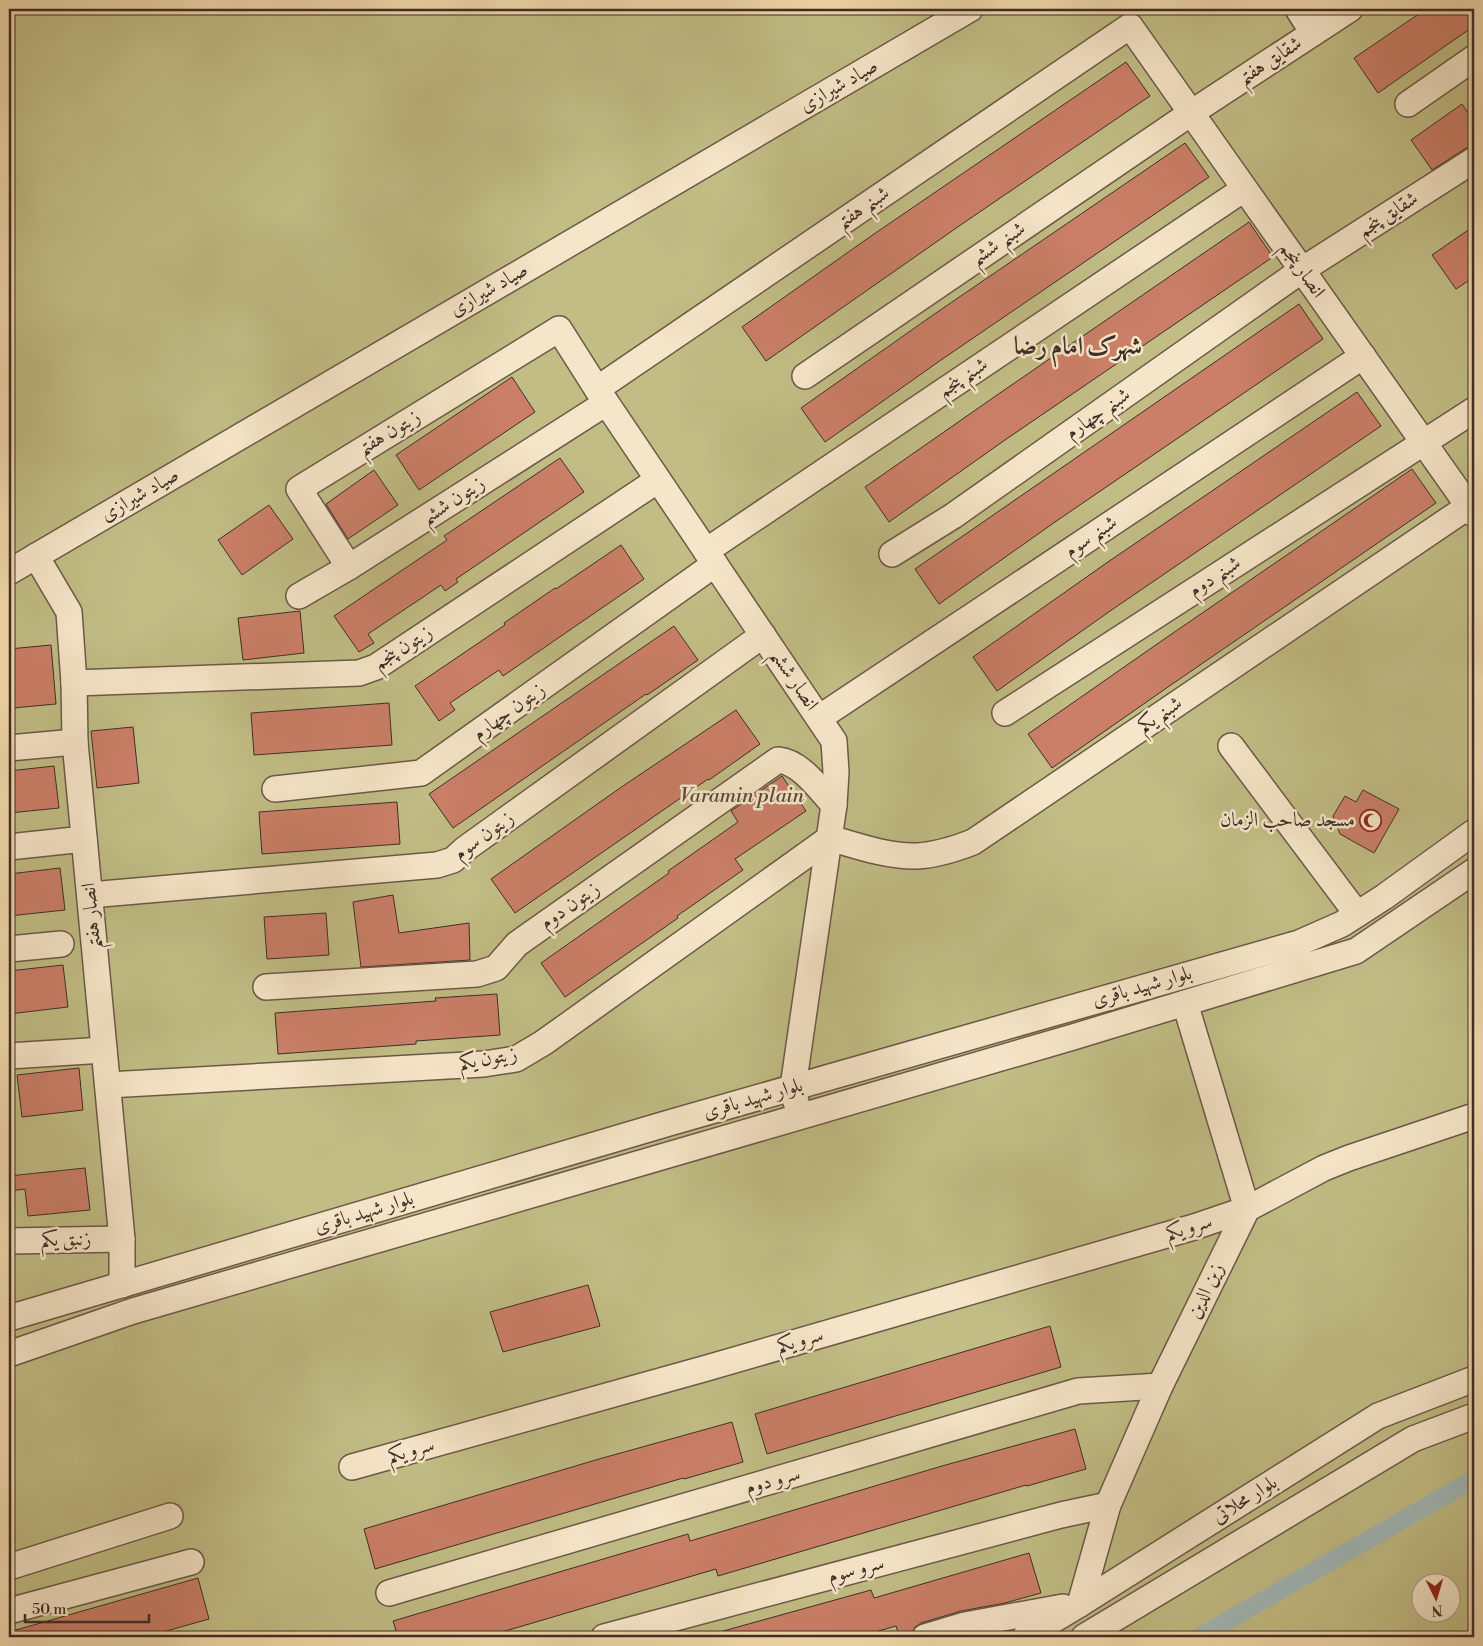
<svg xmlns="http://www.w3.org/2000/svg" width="1483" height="1646" viewBox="0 0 1483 1646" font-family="'Libre Bodoni',Amiri,serif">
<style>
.green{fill:#c1bd85;stroke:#807656;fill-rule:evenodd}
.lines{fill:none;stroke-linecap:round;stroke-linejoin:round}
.canal{stroke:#a1b7b6;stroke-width:18}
.building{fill:#cb7f68;stroke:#3e2e28}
.minor-casing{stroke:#6b5949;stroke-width:28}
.minor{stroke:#f6e6c9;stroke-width:25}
.labels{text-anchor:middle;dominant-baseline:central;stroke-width:5;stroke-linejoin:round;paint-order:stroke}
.street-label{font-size:20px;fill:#3e2e28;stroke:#f6e6c9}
.park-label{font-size:20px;font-style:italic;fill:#584b3b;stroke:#f6e6c9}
.poi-label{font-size:20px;fill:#3e2e28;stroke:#f6e6c9;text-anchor:end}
.district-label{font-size:25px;font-weight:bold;fill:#3e2e28;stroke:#f6e6c9}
</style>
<rect width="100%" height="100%" fill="#f1d9ac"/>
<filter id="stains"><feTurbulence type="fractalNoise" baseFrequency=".004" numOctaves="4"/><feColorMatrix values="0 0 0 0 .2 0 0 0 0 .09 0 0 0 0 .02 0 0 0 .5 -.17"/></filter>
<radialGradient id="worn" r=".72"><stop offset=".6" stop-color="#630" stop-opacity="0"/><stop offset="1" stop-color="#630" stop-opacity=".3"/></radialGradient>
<path class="green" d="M9,9H1474V1637H9ZM1420,1584H1450V1614H1420Z"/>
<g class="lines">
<path class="canal" d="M1199,1637L1474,1479"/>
</g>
<g class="building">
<path d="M1426,9H1474V26L1378,93L1354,58Z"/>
<path d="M1126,62L1150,96L962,224L766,361L742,327L874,234Z"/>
<path d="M1462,104L1474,122V146L1466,148L1432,170L1411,140Z"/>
<path d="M1185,143L1209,177L941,360L825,442L801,408L933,315Z"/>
<path d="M1249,222L1273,257L1005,440L889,522L865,487L997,395Z"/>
<path d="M1474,226V277L1456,289L1432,255Z"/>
<path d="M1299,304L1323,339L1055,522L939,604L915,569Z"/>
<path d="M512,377L535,412L419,490L396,455Z"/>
<path d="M1357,392L1381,426L1113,609L997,691L973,657L1105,564Z"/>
<path d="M560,458L584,492L456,579L458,582L445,591L441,585L368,634L374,643L359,652L334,616L447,540L444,536Z"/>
<path d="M1412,469L1436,503L1168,687L1052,768L1028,734L1160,642Z"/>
<path d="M374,470L398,505L348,539L326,504Z"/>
<path d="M269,505L293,539L242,575L218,540Z"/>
<path d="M621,545L644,579L503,676L499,670L450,703L455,710L439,721L415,686L505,625L504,623L555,588L556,589Z"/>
<path d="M300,611L304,653L243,660L238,618Z"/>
<path d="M674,626L698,660L647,695L646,694L453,828L429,794Z"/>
<path d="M51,645L56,704L13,708L9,649Z"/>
<path d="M389,703L392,745L254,755L251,713Z"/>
<path d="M736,710L760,744L709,780L708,779L515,913L491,879L620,788Z"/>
<path d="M133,727L139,783L97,788L91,731Z"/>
<path d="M54,766L59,808L9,813V771Z"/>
<path d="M782,776L806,811L735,859L743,870L677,916L678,918L565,997L541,963L669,873L668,871L738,822L731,811Z"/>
<path d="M1363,790L1399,809L1374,853L1340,834L1333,816L1345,796L1356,802Z"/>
<path d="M397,802L400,844L262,854L259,812Z"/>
<path d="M60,868L65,910L9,916V874Z"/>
<path d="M393,895L399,933L469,923L470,960L361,967L353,902Z"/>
<path d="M326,913L329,955L267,959L264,917Z"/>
<path d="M63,965L68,1007L9,1014V971Z"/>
<path d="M497,994L500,1035L416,1041V1044L278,1054L275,1013L436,1001L435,998Z"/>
<path d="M79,1068L83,1110L22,1117L17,1075Z"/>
<path d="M85,1168L90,1210L28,1216L25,1189L9,1191V1176Z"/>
<path d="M588,1285L600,1326L503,1352L490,1312Z"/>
<path d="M1050,1326L1061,1367L767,1454L755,1414Z"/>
<path d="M732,1422L743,1462L684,1479L683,1478L375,1569L364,1529L599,1459Z"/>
<path d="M1075,1429L1086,1469L1027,1486L1026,1485L718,1576L716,1569L485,1637H398L393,1621L688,1534L690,1541L942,1466Z"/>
<path d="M1029,1553L1041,1593L1005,1603L961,1611L921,1623L915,1627L913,1631L899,1635L896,1626L857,1637H716V1633L871,1590L874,1598Z"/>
<path d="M198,1578L209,1619L145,1637H9V1632Z"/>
</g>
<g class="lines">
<defs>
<g id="minor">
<path d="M1298,9L1313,33"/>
<path d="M1408,104L1474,58"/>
<path d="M805,376L1191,113L1350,9"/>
<path d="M597,389L1130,26L1474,514"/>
<path d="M706,551L1244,189"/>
<path d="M892,554L953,516L1302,270L1474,160"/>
<path d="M36,556L69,612L74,683L75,742L122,1239V1285"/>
<path d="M349,567L299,489L559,329L597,389L834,741L836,772L834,805L793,1087L796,1102"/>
<path d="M9,572L970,9"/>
<path d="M299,596L349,567L606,403"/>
<path d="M74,683L359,673L376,667L658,480"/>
<path d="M1005,713L1474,410"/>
<path d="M819,718L1363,356"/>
<path d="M1231,746L1357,914"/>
<path d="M9,748L75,742"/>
<path d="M275,789L421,773L715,564"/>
<path d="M9,847L84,839"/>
<path d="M90,895L437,865L453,860L465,849L763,635"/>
<path d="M9,949L61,944"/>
<path d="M266,987L477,974L496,968L517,944L778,760C801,762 819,789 834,805"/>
<path d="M9,1056L104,1050"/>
<path d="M108,1085L484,1064L516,1059L543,1043L830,838C857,846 889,857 917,856C937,855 955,849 973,842L1469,506"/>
<path d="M9,1241L122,1239"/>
<path d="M9,1318L669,1123L1299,943L1342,924L1384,897L1474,832"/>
<path d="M9,1354L133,1311L1073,1037L1356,951L1474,871"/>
<path d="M352,1467L707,1368L1194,1227L1247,1209L1185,1003"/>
<path d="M9,1567L170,1516"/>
<path d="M389,1593L1078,1391L1160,1386"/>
<path d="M1080,1604L1108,1505L1160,1386L1247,1209L1324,1168L1349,1158L1474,1116"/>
<path d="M9,1611L191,1562"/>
<path d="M604,1637L1061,1515L1108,1505"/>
<path d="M925,1637L965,1625L1063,1607"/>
<path d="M1025,1637L1080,1604L1378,1416L1474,1379"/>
<path d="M1084,1637L1413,1439L1474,1416"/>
</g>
</defs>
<use href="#minor" class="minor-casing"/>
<use href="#minor" class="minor"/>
</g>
<defs>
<symbol id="mosque-ring" viewBox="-11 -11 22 22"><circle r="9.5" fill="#f6e6c9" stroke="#8f2418" stroke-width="1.5"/><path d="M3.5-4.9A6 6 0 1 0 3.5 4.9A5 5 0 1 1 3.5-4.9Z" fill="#8f2418"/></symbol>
</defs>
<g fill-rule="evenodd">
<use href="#mosque-ring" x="1358" y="808" width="25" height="25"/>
</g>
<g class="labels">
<g class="street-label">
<text transform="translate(1270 61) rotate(-33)">شقایق هفتم</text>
<text transform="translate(839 86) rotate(-30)">صیاد شیرازی</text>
<text transform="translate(863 208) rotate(-34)">شبنم هفتم</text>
<text transform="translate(1388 215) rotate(-33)">شقایق پنجم</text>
<text transform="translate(998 244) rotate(-34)">شبنم ششم</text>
<text transform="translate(1302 270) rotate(55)">انصار پنجم</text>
<text transform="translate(489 290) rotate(-30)">صیاد شیرازی</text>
<text transform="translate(963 378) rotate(-34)">شبنم پنجم</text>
<text transform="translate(1098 414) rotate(-35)">شبنم چهارم</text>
<text transform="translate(389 433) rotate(-31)">زیتون هفتم</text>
<text transform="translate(140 495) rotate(-30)">صیاد شیرازی</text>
<text transform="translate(453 501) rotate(-33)">زیتون ششم</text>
<text transform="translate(1091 537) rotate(-34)">شبنم سوم</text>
<text transform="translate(1215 577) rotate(-33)">شبنم دوم</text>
<text transform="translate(403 648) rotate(-32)">زیتون پنجم</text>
<text transform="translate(794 680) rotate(56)">انصار ششم</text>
<text transform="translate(509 712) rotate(-36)">زیتون چهارم</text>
<text transform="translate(1160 715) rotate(-34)">شبنم یکم</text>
<text transform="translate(484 836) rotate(-36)">زیتون سوم</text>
<text transform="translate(570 906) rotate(-35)">زیتون دوم</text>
<text transform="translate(92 916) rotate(-95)">انصار هفتم</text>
<text transform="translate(1142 987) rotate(-16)">بلوار شهید باقری</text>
<text transform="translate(488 1059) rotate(-10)">زیتون یکم</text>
<text transform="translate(753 1099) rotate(-16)">بلوار شهید باقری</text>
<text transform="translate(364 1213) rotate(-17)">بلوار شهید باقری</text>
<text transform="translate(1189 1228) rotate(-17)">سرو یکم</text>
<text transform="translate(66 1240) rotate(-1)">زنبق یکم</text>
<text transform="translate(1206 1291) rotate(-64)">زین الدین</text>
<text transform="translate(800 1341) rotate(-16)">سرو یکم</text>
<text transform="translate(411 1451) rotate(-16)">سرو یکم</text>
<text transform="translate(773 1481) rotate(-16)">سرو دوم</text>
<text transform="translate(1245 1500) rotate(-32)">بلوار محلاتی</text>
<text transform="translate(856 1570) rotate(-15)">سرو سوم</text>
</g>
<g class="park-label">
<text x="742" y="796">Varamin plain</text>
</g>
<g class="poi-label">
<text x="1355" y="820">مسجد صاحب الزمان</text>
</g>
<g class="district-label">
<text x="1078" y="346">شهرک امام رضا</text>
</g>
</g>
<rect width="1483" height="1646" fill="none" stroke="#f1d9ac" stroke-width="30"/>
<rect x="10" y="10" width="1463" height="1626" fill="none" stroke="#3e2e28" stroke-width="2.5"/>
<rect x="15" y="15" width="1453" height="1616" fill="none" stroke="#3e2e28"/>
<g transform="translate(1436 1598) rotate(175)"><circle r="24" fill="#f6e6c9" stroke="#ac9c89"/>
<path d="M0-4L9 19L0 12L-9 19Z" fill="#8f2418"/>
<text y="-8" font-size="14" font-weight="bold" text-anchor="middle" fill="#3e2e28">N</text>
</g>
<path d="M25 1614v8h124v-8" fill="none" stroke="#3e2e28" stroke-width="2.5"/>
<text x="32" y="1614" font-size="15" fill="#3e2e28" stroke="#f6e6c9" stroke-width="4" paint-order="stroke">50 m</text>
<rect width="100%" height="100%" filter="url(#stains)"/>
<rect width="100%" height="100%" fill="url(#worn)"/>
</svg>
